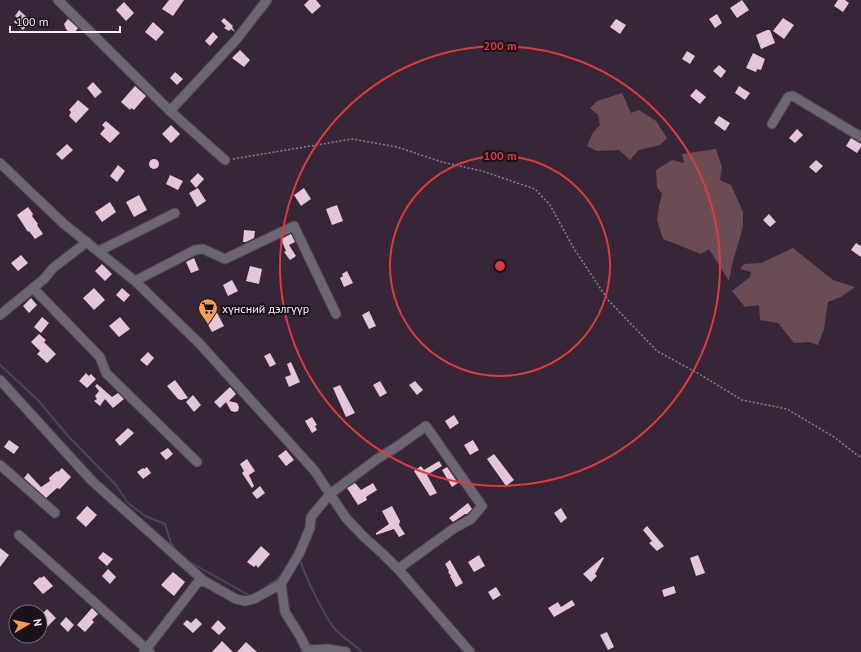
<svg xmlns="http://www.w3.org/2000/svg" width="861" height="652" viewBox="0 0 861 652" font-family="'PT Sans',sans-serif">
<style>
.forest{fill:#6b4c55}
.lines{fill:none;stroke-linecap:round;stroke-linejoin:round}
.stream{stroke:#48465f;stroke-width:2}
.building{fill:#e5c6d7}
.minor-casing{stroke:#524253;stroke-width:11}
.path{stroke:#8c7e8d;stroke-width:1.5;stroke-dasharray:2 2;stroke-linecap:butt}
.minor{stroke:#6b6672;stroke-width:9}
.ring{fill:none;stroke:#da3c3d;stroke-width:2}
.labels{text-anchor:middle;dominant-baseline:central;stroke-width:4;stroke-linejoin:round;paint-order:stroke}
.poi-label{font-size:12px;fill:#faeefa;stroke:#1a121a;text-anchor:start}
.centre{fill:#da3c3d;stroke:#1a121a;stroke-width:2}
.ring-label{font-size:12px;text-anchor:middle;font-weight:bold;fill:#da3c3d;stroke:#1a121a;stroke-width:4;stroke-linejoin:round;paint-order:stroke}
</style>
<rect width="100%" height="100%" fill="#372638"/>
<g class="forest">
<path d="M622,93L631,113L639,110L656,121L667,138L660,145L639,150L630,160L619,150L597,151L587,146L592,134L600,125L598,115L590,108L597,101Z"/>
<path d="M716,149L722,167L720,180L731,185L743,212V227L733,261L729,281L709,249L701,254L663,239L657,220L659,206L662,194L657,187L656,170L672,160L684,163L682,154Z"/>
<path d="M793,248L833,280L855,287L841,297L828,302L824,329L818,345L809,342L794,343L778,323L760,320L759,305L745,307L732,291L750,277L751,272L740,269L744,264L761,263Z"/>
</g>
<g class="lines">
<g class="stream">
<path d="M0,365L37,399L69,437L116,485L128,503L145,516L165,524L171,543L176,550"/>
<path d="M300,559C303,572 326,620 336,630C343,638 354,644 362,652"/>
<path d="M188,561L250,596"/>
<path d="M260,591L277,579L282,574"/>
</g>
</g>
<g class="building">
<path d="M169,0H184L173,16L162,9Z"/>
<path d="M309,0H316L321,6L312,14L304,5Z"/>
<path d="M742,0L749,10L737,18L730,8Z"/>
<path d="M838,0H845L849,3L843,12L834,6Z"/>
<path d="M124,2L134,13L126,21L116,10Z"/>
<path d="M19,10L31,21L23,30L14,22L17,18L15,16Z"/>
<path d="M717,14L722,23L715,28L709,19Z"/>
<path d="M224,18L233,26L232,27L235,32L231,29L229,31L224,28L226,26L221,21Z"/>
<path d="M783,18L794,25L784,39L773,31Z"/>
<path d="M68,19L78,28L75,32H69L66,29L64,24Z"/>
<path d="M616,19L626,25L620,34L610,27Z"/>
<path d="M153,22L164,32L156,41L145,32Z"/>
<path d="M767,30H770L775,43L761,49L756,35Z"/>
<path d="M213,32L218,37L210,46L205,41Z"/>
<path d="M240,50L250,60L244,67L232,58Z"/>
<path d="M687,51L695,56L690,64L682,59Z"/>
<path d="M753,53L765,59L761,70L757,69L756,72L746,68Z"/>
<path d="M719,65L726,71L721,78L713,71Z"/>
<path d="M175,72L183,79L177,85L170,78Z"/>
<path d="M93,82L102,92L95,98L87,88Z"/>
<path d="M135,86L146,96L134,110L131,108L130,110L121,102Z"/>
<path d="M739,86L750,93L745,100L735,93Z"/>
<path d="M696,89L706,97L700,104L690,96Z"/>
<path d="M78,100L89,109L76,123L69,116L71,112L69,110Z"/>
<path d="M719,116L730,123L725,131L714,123Z"/>
<path d="M106,121L120,133L110,143L100,134L105,128L102,125Z"/>
<path d="M171,125L180,134L171,143L162,134Z"/>
<path d="M797,129L803,135L795,143L789,138Z"/>
<path d="M851,138L861,144V147L857,153L846,146Z"/>
<path d="M67,144L73,150L62,160L56,154Z"/>
<circle cx="154" cy="164" r="5"/>
<path d="M816,160L823,166L816,173L809,167Z"/>
<path d="M118,165L125,171L117,182L110,176Z"/>
<path d="M198,173L204,179L196,188L190,181Z"/>
<path d="M170,175L183,181L178,190L166,184Z"/>
<path d="M198,188L206,201L197,207L189,193Z"/>
<path d="M304,188L311,199L301,206L294,195Z"/>
<path d="M139,195L147,210L134,217L126,202Z"/>
<path d="M110,202L116,212L102,222L95,212Z"/>
<path d="M337,205L343,221L332,225L326,209Z"/>
<path d="M28,207L33,214L32,216L38,224L37,225L43,234L35,239L29,231L28,232L17,215Z"/>
<path d="M769,214L776,222L770,227L763,220Z"/>
<path d="M244,230L255,231L254,238L246,242H243Z"/>
<path d="M291,234L295,242L289,245L296,256L290,260L284,252L286,251L281,239Z"/>
<path d="M856,243L861,246V257L851,250Z"/>
<path d="M21,255L28,263L18,271L11,263Z"/>
<path d="M194,258L199,270L191,273L186,262Z"/>
<path d="M102,264L112,274L105,281L95,271Z"/>
<path d="M250,266L262,269L259,284L246,281Z"/>
<path d="M347,271L353,283L344,287L340,278L343,276L342,274Z"/>
<path d="M232,280L238,291L228,296L223,285Z"/>
<path d="M94,288L105,300L94,310L83,298Z"/>
<path d="M122,288L130,295L124,302L116,295Z"/>
<path d="M31,298L37,305L29,313L23,306Z"/>
<path d="M215,309L224,326L212,332L207,323L212,321L208,313Z"/>
<path d="M369,311L376,326L369,329L362,315Z"/>
<path d="M42,317L49,323L41,333L34,327Z"/>
<path d="M120,317L130,329L119,337L109,326Z"/>
<path d="M39,334L46,340L44,342L56,354L47,363L37,354L40,351L31,342Z"/>
<path d="M148,352L154,358L147,366L140,360Z"/>
<path d="M270,353L276,364L270,367L264,356Z"/>
<path d="M291,362L300,382L289,387L285,377L291,375L287,364Z"/>
<path d="M86,373L89,376L91,374L96,379L87,388L79,381Z"/>
<path d="M175,380L181,388L188,398L181,400L178,399L167,386Z"/>
<path d="M380,381L387,393L380,397L373,385Z"/>
<path d="M415,381L423,390L417,395L409,385Z"/>
<path d="M97,384L112,397L118,393L124,399L113,408L105,399L100,406L94,401L97,399L95,396L99,391L95,386Z"/>
<path d="M340,385L355,413L346,417L333,388Z"/>
<path d="M230,387L236,394L229,401L237,403L239,407L238,411L235,412L231,411L226,402L220,408L214,402Z"/>
<path d="M193,395L201,405L194,412L186,402Z"/>
<path d="M454,415L459,423L450,429L445,421Z"/>
<path d="M312,417L317,425L315,426L317,430L312,433L305,421Z"/>
<path d="M128,428L134,433L120,446L115,440Z"/>
<path d="M9,440L19,447L14,454L4,447Z"/>
<path d="M473,440L479,450L470,455L464,445Z"/>
<path d="M168,448L173,454L166,460L160,453Z"/>
<path d="M286,450L294,460L286,466L278,456Z"/>
<path d="M494,454L514,480L506,486L487,459Z"/>
<path d="M247,459L255,471L249,475L254,486L252,488L242,473L244,471L240,464Z"/>
<path d="M439,461L442,466L427,475L437,493L430,496L414,471L421,466L424,470Z"/>
<path d="M147,467L151,473L143,479L137,472L143,468L144,469Z"/>
<path d="M447,467L458,483L452,487L442,470Z"/>
<path d="M62,468L71,477L60,489L57,488L46,498L24,478L28,473L41,487L50,481L49,478L57,471L58,472Z"/>
<path d="M355,483L361,490L373,483L377,490L366,497L367,500L358,505L347,488Z"/>
<path d="M260,486L265,493L257,499L252,493Z"/>
<path d="M468,503L472,509L467,514H465L453,522L449,518Z"/>
<path d="M87,506L97,515L86,527L76,518Z"/>
<path d="M392,506L400,521L399,525L405,534L399,537L394,529L376,535V533L389,524L382,511Z"/>
<path d="M561,508L567,518L561,523L554,513Z"/>
<path d="M647,526L664,546L657,551L649,543L652,541L643,530Z"/>
<path d="M261,546L270,554L258,568L256,565L254,567L247,562Z"/>
<path d="M0,548L9,555L0,567Z"/>
<path d="M103,552L113,559L107,566L98,558Z"/>
<path d="M479,555L485,566L474,572L468,562Z"/>
<path d="M698,555L705,573L696,576L690,558Z"/>
<path d="M603,557L604,558L595,574L597,576L591,582L583,574Z"/>
<path d="M450,560L463,583L456,587L450,576H451L448,572L449,571L445,564Z"/>
<path d="M108,569L116,577L110,584L102,576Z"/>
<path d="M173,572L185,582L174,596L161,585Z"/>
<path d="M44,576L53,586L43,594L33,583L40,577L41,578Z"/>
<path d="M674,586L676,593L664,597L662,590Z"/>
<path d="M496,587L501,595L493,600L488,592Z"/>
<path d="M572,600L575,605L554,617L548,608L558,602L561,607Z"/>
<path d="M92,608L98,614L92,620L94,622L85,632L77,625Z"/>
<path d="M47,609L56,618L46,628L40,622V616Z"/>
<path d="M66,617L74,625L68,632L60,624Z"/>
<path d="M196,618L202,624L193,633L183,624L187,620L191,623Z"/>
<path d="M218,620L226,628L219,635L211,628Z"/>
<path d="M607,632L614,647L608,650L600,635Z"/>
<path d="M222,641L233,652H212Z"/>
<path d="M246,642L257,652H237Z"/>
</g>
<g class="lines">
<defs>
<g id="minor">
<path d="M58,0L170,111L225,160"/>
<path d="M170,111L236,40L267,0"/>
<path d="M772,124L788,97L793,96L861,137"/>
<path d="M0,163L64,224L135,281L199,343L314,470L346,518L364,537L383,554L399,570L470,652"/>
<path d="M99,251L175,213"/>
<path d="M135,281L195,250L203,249L225,259L294,226L336,314"/>
<path d="M33,288L100,357L106,373L197,462"/>
<path d="M0,315L44,279L53,268L87,242"/>
<path d="M0,380L92,481L204,581"/>
<path d="M0,465L55,513"/>
<path d="M19,535L150,652"/>
<path d="M281,584L285,612L300,636L308,652"/>
<path d="M307,650L328,649L346,652"/>
<path d="M144,652L198,582L204,581L236,599L245,601L254,599L281,584L299,554L310,528L311,517L330,494L377,459L398,446L426,426L482,506L471,519L453,529L398,569"/>
</g>
</defs>
<use href="#minor" class="minor-casing"/>
<path class="path" d="M233,159L352,139L397,147L442,162L482,171L535,189L550,205L573,247L608,300L657,351L699,374L742,400L787,409L834,437L861,458"/>
<use href="#minor" class="minor"/>
</g>
<g class="ring">
<circle cx="500" cy="266" r="110"/>
<circle cx="500" cy="266" r="220"/>
</g>
<defs>
<symbol id="supermarket-pin" viewBox="-11 -11 22 30"><path d="M0 17L-7.5 6A9.5 9.5 0 1 1 7.5 6Z" fill="#fc9d53" stroke="#1a121a"/><path d="M-6-5.5h2.5l.6 2H6L4.5 2H-2.5L-4.4-4H-6ZM-1.5 3.2a1.3 1.3 0 1 0 .1 0ZM3 3.2a1.3 1.3 0 1 0 .1 0Z" fill="#111"/></symbol>
</defs>
<g fill-rule="evenodd">
<use href="#supermarket-pin" x="197" y="297" width="22" height="30"/>
</g>
<g class="labels">
<g class="poi-label">
<text x="222" y="308">хүнсний дэлгүүр</text>
</g>
</g>
<circle cx="500" cy="266" r="6" class="centre"/>
<g class="ring-label">
<text x="500" y="50">200 m</text>
<text x="500" y="160">100 m</text>
</g>
<g transform="translate(28 624) rotate(81)"><circle r="19" fill="#1a121a" stroke="#746a74"/>
<path d="M0-3L7 15L0 10L-7 15Z" fill="#fc9d53"/>
<text y="-6" font-size="11" font-weight="bold" text-anchor="middle" fill="#faeefa">N</text>
</g>
<path d="M10 26v6h110v-6" fill="none" stroke="#faeefa" stroke-width="2"/>
<text x="16" y="26" font-size="12" fill="#faeefa" stroke="#1a121a" stroke-width="3" paint-order="stroke">100 m</text>
</svg>
